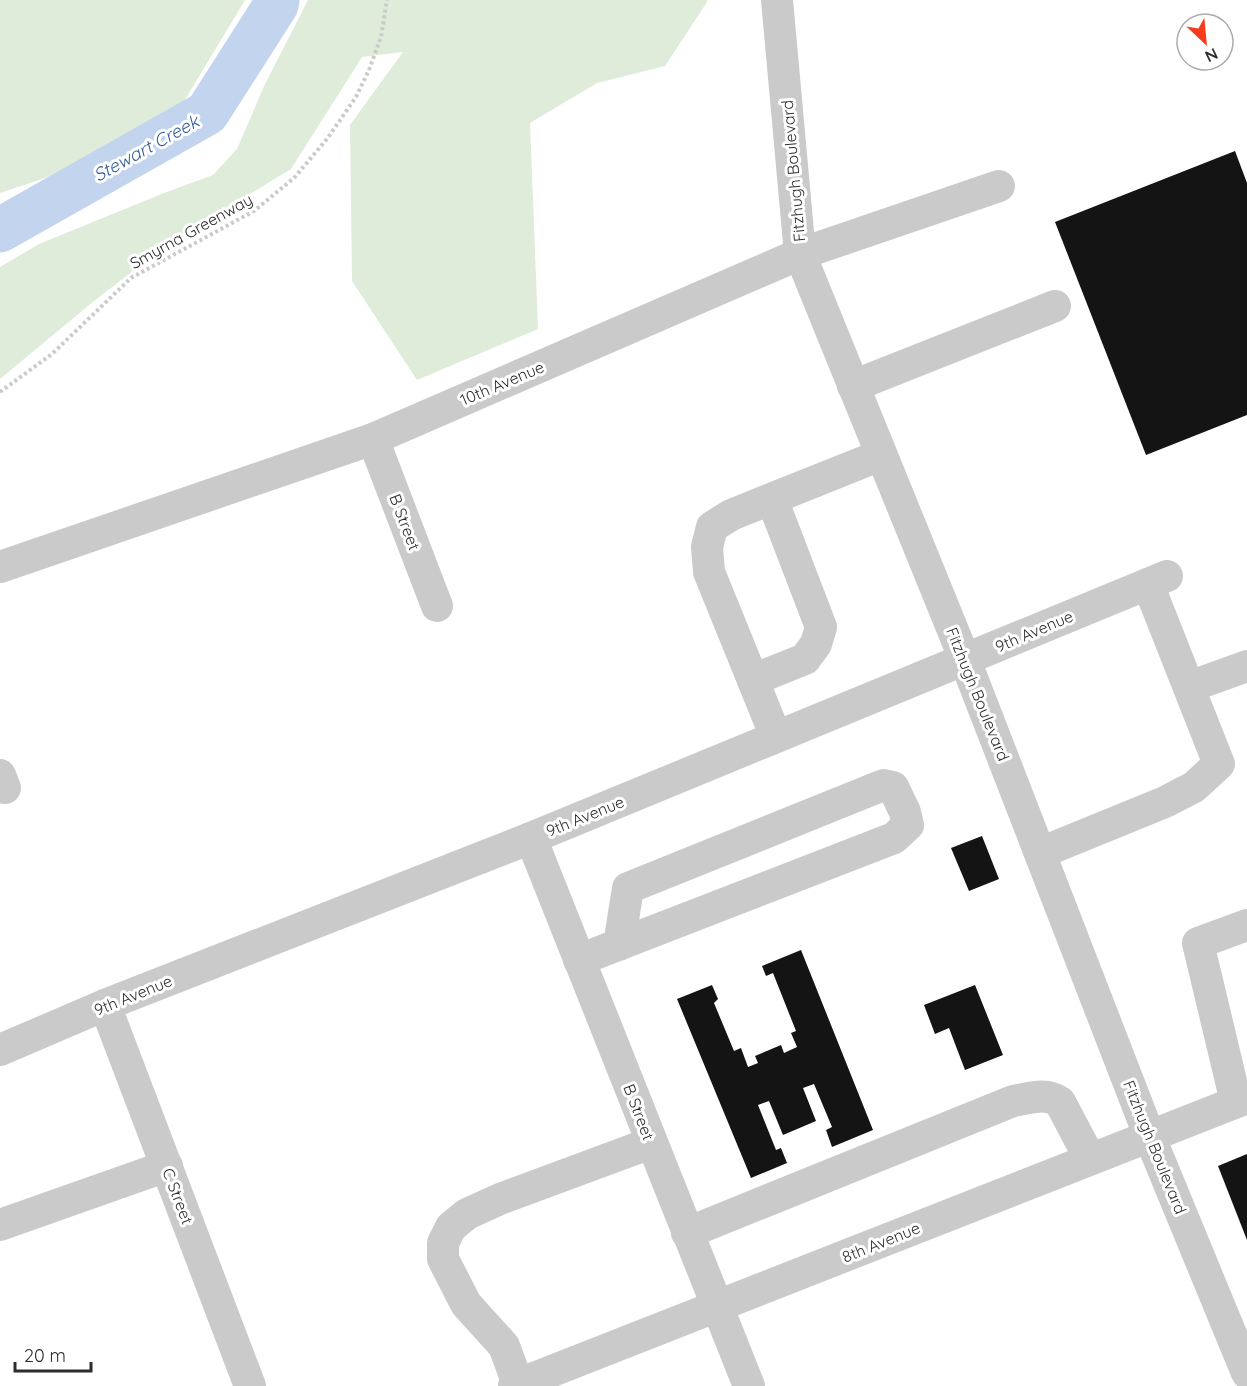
<svg xmlns="http://www.w3.org/2000/svg" width="1247" height="1386" viewBox="0 0 1247 1386" font-family="Quicksand,sans-serif">
<style>
.green{fill:#dfecd9}
.lines{fill:none;stroke-linecap:round;stroke-linejoin:round}
.river{stroke:#c3d4ee;stroke-width:45}
.building{fill:#141414}
.path{stroke:#cacaca;stroke-width:4;stroke-dasharray:3 3;stroke-linecap:butt}
.minor{stroke:#cacaca;stroke-width:32}
.labels{text-anchor:middle;dominant-baseline:central;stroke-width:6;stroke-linejoin:round;paint-order:stroke}
.street-label{font-size:16px;fill:#2d2d2d;stroke:#fff}
.water-label{font-size:18px;font-style:italic;fill:#345b96;stroke:#fff}
</style>
<rect width="100%" height="100%" fill="#fff"/>
<g class="green">
<path d="M0,0H245L183,103L87,164L0,193Z"/>
<path d="M308,0H707V2L665,66L597,83L530,123L538,329L417,380L352,281L350,125L403,52L362,57L291,169L168,244L94,301L0,379V267L39,244L164,193L213,175L237,149L265,84Z"/>
</g>
<g class="lines">
<path class="river" d="M0,230L207,113L276,5L277,0"/>
</g>
<g class="building">
<path d="M1235,151L1247,183V415L1146,455L1055,222Z"/>
<path d="M982,836L999,879L969,891L951,848Z"/>
<path d="M801,950L873,1130L832,1147L826,1130L832,1127L814,1084L803,1088L816,1121L783,1135L769,1101L758,1105L776,1150L781,1148L787,1163L751,1178L677,999L712,985L718,999L714,1003L734,1051L741,1048L748,1067L758,1063L755,1056L781,1045L784,1053L797,1047L791,1033L796,1031L773,973L766,976L762,966Z"/>
<path d="M975,985L1003,1055L965,1070L949,1028L935,1034L924,1005Z"/>
<path d="M1247,1154V1240L1218,1166Z"/>
</g>
<g class="lines">
<path class="path" d="M0,392L52,354L131,278L254,211L294,178L327,139L356,97L369,70L381,37L387,0"/>
<g class="minor">
<path d="M777,0L800,254L965,660L1149,1135L1247,1373"/>
<path d="M853,386L1055,306"/>
<path d="M373,439L437,606"/>
<path d="M0,567L373,439L800,254L999,186"/>
<path d="M753,680L805,659L816,644L821,627L772,499"/>
<path d="M1189,687L1247,666"/>
<path d="M776,737L709,572L707,547L712,527L731,515L881,455"/>
<path d="M0,775L5,788"/>
<path d="M531,838L749,1386"/>
<path d="M1040,853L1165,802L1194,787L1219,764L1148,584"/>
<path d="M579,960L894,838L908,825L905,812L893,787L884,785L876,788L628,888L619,945"/>
<path d="M105,1005L250,1386"/>
<path d="M0,1050L105,1005L531,838L1167,576"/>
<path d="M1236,1102L1198,943L1247,925"/>
<path d="M0,1225L167,1166"/>
<path d="M687,1233L1013,1101C1030,1098 1046,1092 1060,1102L1090,1159"/>
<path d="M518,1384L504,1346L466,1304L443,1259V1243L451,1227L467,1214L500,1199L651,1143"/>
<path d="M514,1386L1247,1098"/>
</g>
</g>
<g class="labels">
<g class="street-label">
<text transform="translate(793 171) rotate(-95)">Fitzhugh Boulevard</text>
<text transform="translate(191 231) rotate(-29)">Smyrna Greenway</text>
<text transform="translate(502 383) rotate(-23)">10th Avenue</text>
<text transform="translate(405 522) rotate(69)">B Street</text>
<text transform="translate(1034 631) rotate(-23)">9th Avenue</text>
<text transform="translate(978 694) rotate(68)">Fitzhugh Boulevard</text>
<text transform="translate(585 816) rotate(-22)">9th Avenue</text>
<text transform="translate(133 995) rotate(-22)">9th Avenue</text>
<text transform="translate(639 1112) rotate(69)">B Street</text>
<text transform="translate(1155 1147) rotate(68)">Fitzhugh Boulevard</text>
<text transform="translate(178 1196) rotate(69)">C Street</text>
<text transform="translate(881 1242) rotate(-22)">8th Avenue</text>
</g>
<g class="water-label">
<text transform="translate(146 148) rotate(-29)">Stewart Creek</text>
</g>
</g>
<g transform="translate(1205 42) rotate(154)"><circle r="28" fill="#ffffff" stroke="#ababab" stroke-width="1.5"/>
<path d="M0-4.5L10 22L0 15L-10 22Z" fill="#f63c1d"/>
<text y="-9" font-size="16" font-weight="bold" text-anchor="middle" fill="#2d2d2d">N</text>
</g>
<path d="M15 1362v9h76v-9" fill="none" stroke="#2d2d2d" stroke-width="3"/>
<text x="24" y="1362" font-size="18" fill="#2d2d2d" stroke="#ffffff" stroke-width="4.5" paint-order="stroke">20 m</text>
</svg>
